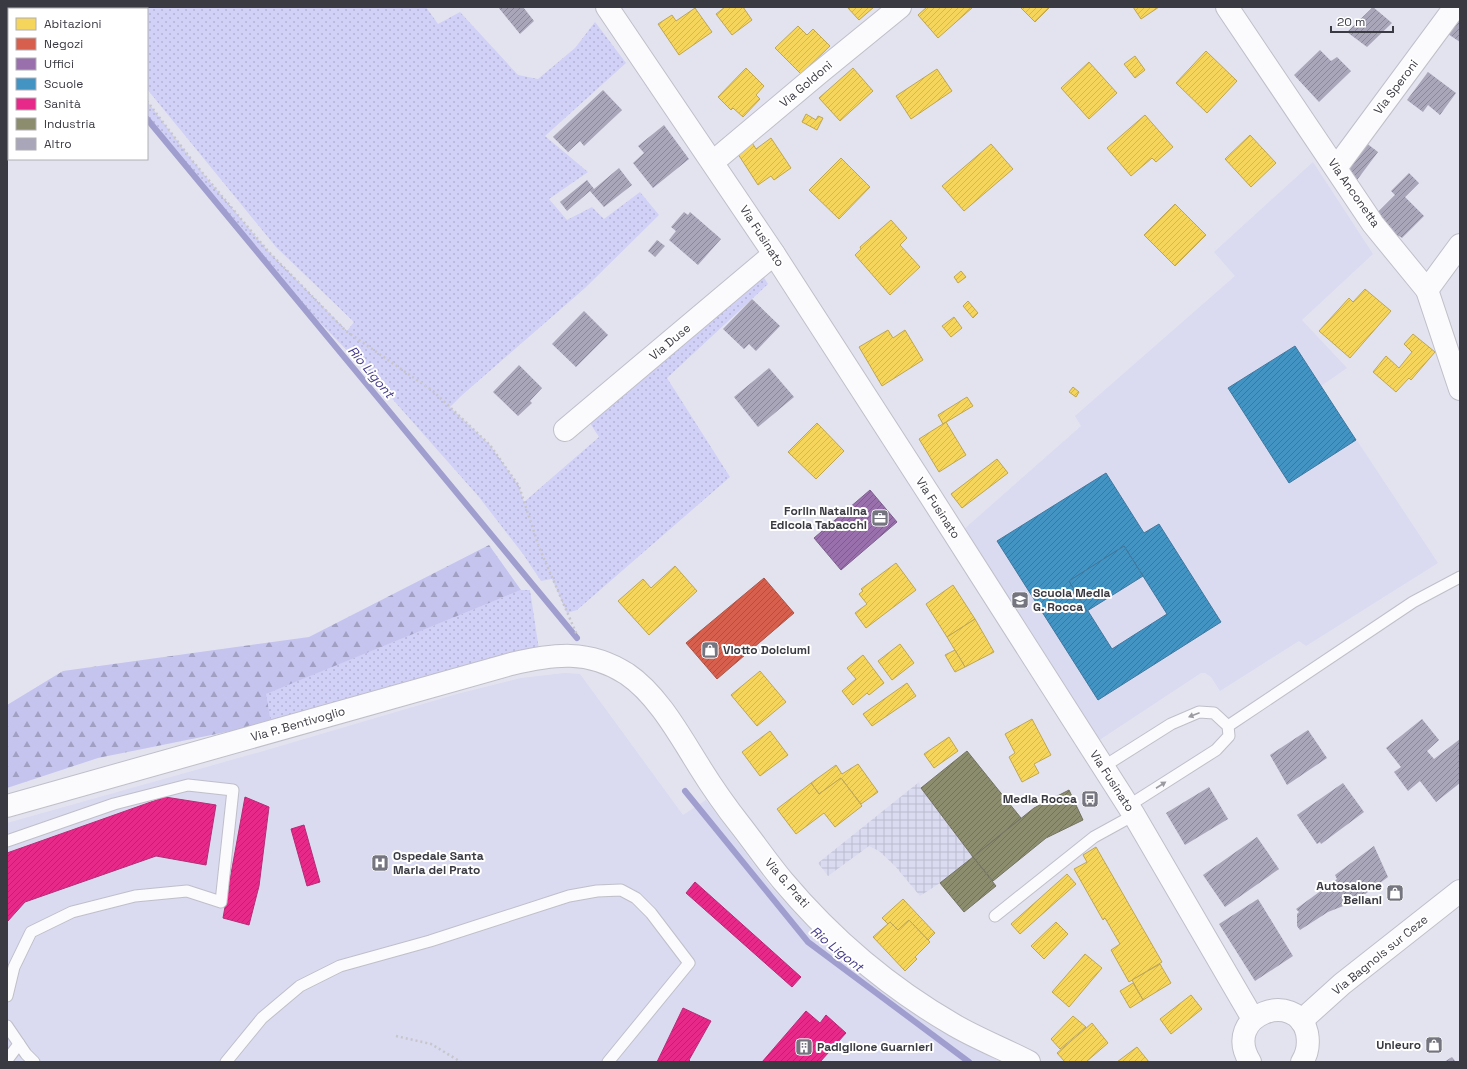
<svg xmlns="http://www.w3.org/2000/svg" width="1467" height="1069" viewBox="0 0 1467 1069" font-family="'Space Grotesk',sans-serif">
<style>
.built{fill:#dadaf1}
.industrial{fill:url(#industrial-grid)}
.grass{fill:url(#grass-dots)}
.forest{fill:url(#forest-firs)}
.homes{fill:url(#homes-hatch);stroke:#bea654}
.shops{fill:url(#shops-hatch);stroke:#a7554a}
.offices{fill:url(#offices-hatch);stroke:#7c608c}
.schools{fill:url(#schools-hatch);stroke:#40789d;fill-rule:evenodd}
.health{fill:url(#health-hatch);stroke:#b32e75}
.industry{fill:url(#industry-hatch);stroke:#737361}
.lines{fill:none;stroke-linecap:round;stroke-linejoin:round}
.stream{stroke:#a09ece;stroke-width:6}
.building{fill:url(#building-hatch)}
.lane-casing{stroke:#bfbfc9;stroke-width:13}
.street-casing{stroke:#bfbfc9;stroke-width:24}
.secondary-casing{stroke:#bfbfc9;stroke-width:24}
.primary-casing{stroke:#bfbfc9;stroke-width:24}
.path{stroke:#c6c6ca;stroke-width:2.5;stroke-dasharray:2 3;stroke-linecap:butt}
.lane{stroke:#fbfbfd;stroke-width:11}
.street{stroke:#fbfbfd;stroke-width:22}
.secondary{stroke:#fbfbfd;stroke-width:22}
.primary{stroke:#fbfbfd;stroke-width:22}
.oneway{fill:#9a9aa0}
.labels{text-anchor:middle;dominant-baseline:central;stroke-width:4;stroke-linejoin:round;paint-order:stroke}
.street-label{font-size:12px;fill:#3a3a43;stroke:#fff}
.poi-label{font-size:12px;font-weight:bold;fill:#3a3a43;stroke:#fff;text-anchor:end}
.water-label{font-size:13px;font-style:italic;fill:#443a88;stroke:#fff}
</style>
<defs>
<pattern id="industrial-grid" width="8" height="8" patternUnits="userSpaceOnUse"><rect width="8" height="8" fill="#dadaf1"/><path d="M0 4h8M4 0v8" fill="none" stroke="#bcbcd0"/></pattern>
<pattern id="grass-dots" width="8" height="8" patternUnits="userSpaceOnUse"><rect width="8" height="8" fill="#d1d0f6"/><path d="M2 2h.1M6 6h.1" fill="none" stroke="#b4b3d4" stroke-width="1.8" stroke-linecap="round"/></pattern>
<pattern id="forest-firs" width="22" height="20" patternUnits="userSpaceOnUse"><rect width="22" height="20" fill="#c5c4ef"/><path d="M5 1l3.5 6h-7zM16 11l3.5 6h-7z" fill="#a1a0c3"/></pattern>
<pattern id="homes-hatch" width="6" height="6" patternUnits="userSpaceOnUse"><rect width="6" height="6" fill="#f6d55c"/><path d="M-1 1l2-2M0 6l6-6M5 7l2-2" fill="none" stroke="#d4b851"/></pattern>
<pattern id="shops-hatch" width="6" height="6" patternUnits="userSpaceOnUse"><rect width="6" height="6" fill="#d6604d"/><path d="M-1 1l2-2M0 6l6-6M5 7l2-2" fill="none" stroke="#af5042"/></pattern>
<pattern id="offices-hatch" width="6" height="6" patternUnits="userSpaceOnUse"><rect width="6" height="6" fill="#9970ab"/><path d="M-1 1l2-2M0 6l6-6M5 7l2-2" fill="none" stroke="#7e5d8d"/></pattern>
<pattern id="schools-hatch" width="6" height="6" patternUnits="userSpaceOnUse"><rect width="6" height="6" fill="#4393c3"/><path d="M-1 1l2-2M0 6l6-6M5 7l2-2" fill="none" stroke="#3979a0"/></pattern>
<pattern id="health-hatch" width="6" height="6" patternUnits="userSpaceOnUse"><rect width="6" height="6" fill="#e7298a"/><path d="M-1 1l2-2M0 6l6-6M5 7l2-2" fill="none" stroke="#bc2472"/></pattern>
<pattern id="industry-hatch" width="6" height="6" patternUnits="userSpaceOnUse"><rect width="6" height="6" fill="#8c8c6e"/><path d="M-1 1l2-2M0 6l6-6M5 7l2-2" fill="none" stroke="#73735c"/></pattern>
<pattern id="building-hatch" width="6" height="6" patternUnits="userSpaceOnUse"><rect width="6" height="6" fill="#a8a6b8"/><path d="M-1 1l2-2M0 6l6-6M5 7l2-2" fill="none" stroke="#8a8897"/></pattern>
</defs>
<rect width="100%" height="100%" fill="#e3e3f0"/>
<g class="built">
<path d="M1313,162L1373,254L1302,320L1347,368L1321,386L1438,563L1306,646L1299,641L1220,691L1211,677L1205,673H1201L1101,739L1090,749L954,538L1081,426L1075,416L1235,276L1214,252Z"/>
<path d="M565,673L580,674L683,815L706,800L771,887L806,925L846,963L886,995L931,1023L1001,1062H7V823L267,750L457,694L521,678Z"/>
</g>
<path class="industrial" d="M919,782L921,788L1021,818L940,883L920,896L895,866L879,851L869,846L828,876L818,863Z"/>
<g class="grass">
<path d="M55,7H426L438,24L460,12L518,75L538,79L575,48L595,22L626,63L545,136L588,172L549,199L567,220L592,207L604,219L640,192L659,215L585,288L461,396L450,407L490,445L519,486L524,502L599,437L588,420L763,276L768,284L667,378L730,477L577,610L567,613L552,579L541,581L523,554L479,497L380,385L286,287L147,115V101L191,159L268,251L347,331L354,322L276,247L147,89V9H57Z"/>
<path d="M521,590H530L539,650L271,723L265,694Z"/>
</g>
<path class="forest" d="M489,545L521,590L266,694L271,723L98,758L7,788V705L63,671L309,637Z"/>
<g class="homes">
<path d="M725,7H743L752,20L732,35L716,14Z"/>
<path d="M847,7H874L859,20Z"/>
<path d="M927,7H973L938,38L918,15Z"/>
<path d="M1020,7H1050L1035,22Z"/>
<path d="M1133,7H1159L1141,19Z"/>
<path d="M695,8L712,32L679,55L658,24L672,15L676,21Z"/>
<path d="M798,26L807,35L813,29L830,46L801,74L775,48Z"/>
<path d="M1206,51L1237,81L1207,113L1176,83Z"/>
<path d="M1135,56L1145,70L1135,78L1124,64Z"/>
<path d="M1089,62L1117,93L1089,119L1061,88Z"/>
<path d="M746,68L764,86L756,95L760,99L743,117L733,108L731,110L718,97Z"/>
<path d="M853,68L873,91L840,121L819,98Z"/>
<path d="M937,69L952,91L911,119L896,96Z"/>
<path d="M806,114L816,120L818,116L823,118L817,130L802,122Z"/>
<path d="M1145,115L1173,147L1156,162L1152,158L1131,176L1107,148Z"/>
<path d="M1250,135L1276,163L1251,187L1225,159Z"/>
<path d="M771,138L791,168L774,180L771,176L758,185L736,151L751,141L756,149Z"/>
<path d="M991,144L1013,169L964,211L942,186Z"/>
<path d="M841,158L870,187L839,219L809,190Z"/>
<path d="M1175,204L1206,235L1175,266L1144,235Z"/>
<path d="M891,220L907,238L900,245L920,267L890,295L855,255L861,249L860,247Z"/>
<path d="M961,271L966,277L958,283L954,277Z"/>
<path d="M1365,289L1391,311L1350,358L1319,331L1349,298L1353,302Z"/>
<path d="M968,301L978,313L973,318L963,306Z"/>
<path d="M954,317L962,328L951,337L942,326Z"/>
<path d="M888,330L893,338L905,330L923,360L882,386L859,347Z"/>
<path d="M1413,334L1435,352L1411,380L1409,378L1396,392L1373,372L1386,356L1399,368L1412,352L1404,344Z"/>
<path d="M1073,387L1079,392L1076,397L1069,392Z"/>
<path d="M967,397L973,406L943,424L938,415Z"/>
<path d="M946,422L966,455L939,472L919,439Z"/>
<path d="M817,423L844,451L816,479L788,452Z"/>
<path d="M997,459L1008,473L962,508L951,494Z"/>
<path d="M896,563L916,590L866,628L855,613L867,604L859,594L863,591L861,589Z"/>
<path d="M675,566L697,591L649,635L618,601L643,579L651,588Z"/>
<path d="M953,585L975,619L947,637L926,604Z"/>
<path d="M975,619L994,652L965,667L947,637Z"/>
<path d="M900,644L914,663L892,680L878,661Z"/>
<path d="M955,650L965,667L955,672L945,655Z"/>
<path d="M863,655L884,683L869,695L867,693L853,705L842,691L856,679L847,668Z"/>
<path d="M760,671L786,702L757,726L731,695Z"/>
<path d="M907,683L916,696L872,726L863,714Z"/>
<path d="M1032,719L1051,755L1034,764L1039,773L1022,782L1009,757L1015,753L1005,734Z"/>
<path d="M770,731L788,755L760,776L742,752Z"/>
<path d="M949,737L958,751L934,768L924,754Z"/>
<path d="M858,764L878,792L861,804L841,778L819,794L811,783L836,765L842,774Z"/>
<path d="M841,778L862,806L835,827L824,813L796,834L777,809L811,783L819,794Z"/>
<path d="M1096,847L1162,962L1129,982L1111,950L1120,944L1105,918L1103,920L1074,869L1087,862L1083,855Z"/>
<path d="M1067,874L1076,884L1020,934L1011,924Z"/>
<path d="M903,899L935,933L928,940L909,920L898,930L890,922L888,924L882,918Z"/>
<path d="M909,920L930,942L915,957L917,959L905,971L873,937L890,922L898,930Z"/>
<path d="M1056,922L1068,934L1044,959L1031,946Z"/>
<path d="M1085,954L1102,968L1069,1007L1052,992Z"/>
<path d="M1160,964L1171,983L1143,1000L1132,980Z"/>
<path d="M1133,983L1143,1000L1130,1008L1120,991Z"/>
<path d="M1191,995L1202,1009L1171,1034L1160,1019Z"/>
<path d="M1073,1016L1086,1027L1060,1049L1051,1039Z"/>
<path d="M1092,1023L1108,1043L1086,1062H1065L1057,1053Z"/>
<path d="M1137,1047L1149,1062H1117Z"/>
</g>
<path class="shops" d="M764,578L794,613L717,679L686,643Z"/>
<path class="offices" d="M870,490L897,522L841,570L814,538Z"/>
<g class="schools">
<path d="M1295,346L1356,440L1289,483L1228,388Z"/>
<path d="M1106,473L1144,533L1159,524L1221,622L1098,700L997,541ZM1124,546L1167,614L1112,649L1069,581Z"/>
<path d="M1124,546L1143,576L1087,611L1069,581Z"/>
</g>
<g class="health">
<path d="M165,797L216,805L206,865L156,856L25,902L7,922V853Z"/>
<path d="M245,797L269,807L259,886L249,925L223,918Z"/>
<path d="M304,825L320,882L307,886L291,829Z"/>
<path d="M695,882L801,977L792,987L686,893Z"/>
<path d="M683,1008L711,1021L689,1060L691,1062H657Z"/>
<path d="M806,1011L820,1023L826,1015L846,1033L820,1062H762Z"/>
</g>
<g class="industry">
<path d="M967,751L1021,818L973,857L921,788Z"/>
<path d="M1069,790L1083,820L1046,838L993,881L973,857L1034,808Z"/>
<path d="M973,857L996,886L964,912L940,883Z"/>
</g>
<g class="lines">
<g class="stream">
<path d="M47,7L49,9"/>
<path d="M147,119L577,638"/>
<path d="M685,791L808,942L969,1062"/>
</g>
</g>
<g class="building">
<path d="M498,7H523L534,21L520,34Z"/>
<path d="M1373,7L1392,23L1367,47L1347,32Z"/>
<path d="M1460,10V42L1445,32Z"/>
<path d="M1320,50L1331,61L1337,57L1351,71L1319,102L1294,75Z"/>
<path d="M1428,72L1456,93L1440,115L1428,105L1423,112L1407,100Z"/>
<path d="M603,90L622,110L584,146L580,141L568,152L553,137Z"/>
<path d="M664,125L689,159L653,188L633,163L644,153L638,146Z"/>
<path d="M1361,139L1378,152L1357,180L1342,159Z"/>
<path d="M619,168L632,185L604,207L590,191L567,211L560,202L587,180L594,189Z"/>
<path d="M1409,173L1419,183L1405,197L1424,216L1402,238L1399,236L1397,237L1375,215L1395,195L1391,191Z"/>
<path d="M684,212L688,215L690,212L721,239L698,265L669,240L676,231L671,227Z"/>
<path d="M657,240L665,246L655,257L648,251Z"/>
<path d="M752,299L780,326L756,351L749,344L744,349L723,329Z"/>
<path d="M584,311L608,335L576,367L552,344Z"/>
<path d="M519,365L542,388L530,401L532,403L518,416L493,392Z"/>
<path d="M769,368L794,397L758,427L734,397Z"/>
<path d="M1422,719L1439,740L1427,751L1434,759L1460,739V783L1436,802L1420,781L1408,791L1394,772L1401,767L1386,748Z"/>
<path d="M1308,730L1327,758L1287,785L1270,755Z"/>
<path d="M1343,783L1364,812L1321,844L1320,842L1317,844L1297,815Z"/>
<path d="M1209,787L1228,819L1185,845L1166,813Z"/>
<path d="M1257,837L1279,869L1225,907L1203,875Z"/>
<path d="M1374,846L1388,877L1356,901L1328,912L1300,930L1297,926V914L1299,912L1296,909L1337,879L1335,875Z"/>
<path d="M1258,899L1293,956L1255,981L1219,924Z"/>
<path d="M1452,1057L1456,1062H1444Z"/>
</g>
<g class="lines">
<defs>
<g id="lane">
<path d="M1228,726L1413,602L1460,577"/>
<path d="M1103,767L1171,724L1199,712L1214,713L1228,726L1229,736L1216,750L1128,806"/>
<path d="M7,841L114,804L188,785L233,790L221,902L187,891L135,896L72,912L31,932L14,967L7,996"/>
<path d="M995,916L1094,837L1134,815"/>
<path d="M7,1026L26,1054L34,1062"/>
<path d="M7,1060L19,1044"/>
<path d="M226,1062L262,1018L300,986L340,966L430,941L569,896L597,891L621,890L636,898L651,913L689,963L608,1062"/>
</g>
<g id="street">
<path d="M1227,7L1373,224L1427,290L1460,389"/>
<path d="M713,162L819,73L900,7"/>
<path d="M1336,168L1455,7"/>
<path d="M1427,290L1460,245"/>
<path d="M565,430L774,254"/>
</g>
<g id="secondary">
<path d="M607,7L774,254L929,494L1134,815L1253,1019"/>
<path d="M7,806L511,664C554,654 588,649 627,674C658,695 680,736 699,766C712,787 726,807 741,826C755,844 768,863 783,881C831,938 890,988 954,1025C978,1039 1004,1049 1029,1062"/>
</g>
<g id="primary">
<path d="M1301,1021L1342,984L1460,891"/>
<path d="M1250,1062C1221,1014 1297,989 1307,1033C1309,1044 1308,1053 1302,1062"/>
</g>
</defs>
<use href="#lane" class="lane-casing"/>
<use href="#street" class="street-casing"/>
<use href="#secondary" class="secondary-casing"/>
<use href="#primary" class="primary-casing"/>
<g class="path">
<path d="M80,7L81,9"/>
<path d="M147,101L191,159L268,251L346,331L433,391L490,445L519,486L539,547L577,635"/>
<path d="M396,1036L431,1044L461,1062"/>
</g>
<use href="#lane" class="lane"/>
<use href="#street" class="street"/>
<use href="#secondary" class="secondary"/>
<use href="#primary" class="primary"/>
</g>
<defs><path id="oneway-solid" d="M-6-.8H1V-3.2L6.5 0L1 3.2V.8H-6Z"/></defs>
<g class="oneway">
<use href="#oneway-solid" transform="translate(1194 715) rotate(159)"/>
<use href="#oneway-solid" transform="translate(1161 785) rotate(-33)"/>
</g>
<defs>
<symbol id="office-square" viewBox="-11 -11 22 22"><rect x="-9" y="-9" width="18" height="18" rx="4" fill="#757580" stroke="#fff"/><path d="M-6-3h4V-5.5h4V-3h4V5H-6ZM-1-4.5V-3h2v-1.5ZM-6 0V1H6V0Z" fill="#fff"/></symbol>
<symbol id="school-square" viewBox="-11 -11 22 22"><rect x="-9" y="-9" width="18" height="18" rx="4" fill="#757580" stroke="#fff"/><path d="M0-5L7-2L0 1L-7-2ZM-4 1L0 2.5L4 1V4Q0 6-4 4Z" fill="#fff"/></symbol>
<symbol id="shop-square" viewBox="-11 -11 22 22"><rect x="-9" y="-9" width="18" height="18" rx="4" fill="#757580" stroke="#fff"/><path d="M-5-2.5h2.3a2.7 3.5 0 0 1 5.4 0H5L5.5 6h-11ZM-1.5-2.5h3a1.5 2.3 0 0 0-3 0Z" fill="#fff"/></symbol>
<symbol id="bus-square" viewBox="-11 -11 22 22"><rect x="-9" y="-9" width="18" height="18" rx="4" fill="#757580" stroke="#fff"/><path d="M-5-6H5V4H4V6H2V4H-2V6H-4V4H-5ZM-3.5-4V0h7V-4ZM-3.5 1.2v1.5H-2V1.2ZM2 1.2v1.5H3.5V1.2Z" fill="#fff"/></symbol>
<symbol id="hospital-square" viewBox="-11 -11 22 22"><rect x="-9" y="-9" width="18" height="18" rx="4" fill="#757580" stroke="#fff"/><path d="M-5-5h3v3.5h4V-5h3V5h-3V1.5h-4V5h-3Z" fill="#fff"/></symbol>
<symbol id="building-square" viewBox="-11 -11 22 22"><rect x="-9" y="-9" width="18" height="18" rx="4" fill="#757580" stroke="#fff"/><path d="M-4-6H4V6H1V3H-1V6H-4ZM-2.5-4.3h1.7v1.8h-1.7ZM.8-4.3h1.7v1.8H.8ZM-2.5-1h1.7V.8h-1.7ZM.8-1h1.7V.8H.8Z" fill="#fff"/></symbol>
</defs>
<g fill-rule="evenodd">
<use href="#office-square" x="870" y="508" width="20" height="20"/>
<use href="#school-square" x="1010" y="590" width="20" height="20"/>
<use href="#shop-square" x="700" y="640" width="20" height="20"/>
<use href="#bus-square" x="1080" y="789" width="20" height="20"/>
<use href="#hospital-square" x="370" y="853" width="20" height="20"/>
<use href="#shop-square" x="1385" y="883" width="20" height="20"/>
<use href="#shop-square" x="1424" y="1035" width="20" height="20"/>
<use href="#building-square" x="794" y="1037" width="20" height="20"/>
</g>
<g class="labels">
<g class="street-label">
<text transform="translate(806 84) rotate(-40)">Via Goldoni</text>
<text transform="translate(1396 87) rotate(-53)">Via Speroni</text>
<text transform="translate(1354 193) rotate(55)">Via Anconetta</text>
<text transform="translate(762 236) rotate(57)">Via Fusinato</text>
<text transform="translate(670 342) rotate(-40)">Via Duse</text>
<text transform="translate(938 508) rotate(57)">Via Fusinato</text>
<text transform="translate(298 724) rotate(-16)">Via P. Bentivoglio</text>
<text transform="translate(1112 781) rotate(57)">Via Fusinato</text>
<text transform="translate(787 883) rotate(49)">Via G. Prati</text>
<text transform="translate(1380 955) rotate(-39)">Via Bagnols sur Ceze</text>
</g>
<g class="poi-label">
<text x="867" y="511">Forlin Natalina<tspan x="867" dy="14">Edicola Tabacchi</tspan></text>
<text x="1033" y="593" text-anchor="start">Scuola Media<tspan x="1033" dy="14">G. Rocca</tspan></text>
<text x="723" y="650" text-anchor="start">Viotto Dolciumi</text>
<text x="1077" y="799">Media Rocca</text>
<text x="393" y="856" text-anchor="start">Ospedale Santa<tspan x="393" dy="14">Maria del Prato</tspan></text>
<text x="1382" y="886">Autosalone<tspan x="1382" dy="14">Bellani</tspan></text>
<text x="1421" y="1045">Unieuro</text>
<text x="817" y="1047" text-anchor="start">Padiglione Guarnieri</text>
</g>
<g class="water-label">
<text transform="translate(371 372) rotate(50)">Rio Ligont</text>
<text transform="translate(837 949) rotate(39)">Rio Ligont</text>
</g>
</g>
<rect width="1467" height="1069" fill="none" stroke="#3a3a43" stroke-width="16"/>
<rect x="8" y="8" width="140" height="152" fill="#ffffff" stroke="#b0b0b4"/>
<rect x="16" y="18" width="20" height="12" fill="#f6d55c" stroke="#b0b0b4"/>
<text x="44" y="28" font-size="12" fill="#3a3a43">Abitazioni</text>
<rect x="16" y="38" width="20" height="12" fill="#d6604d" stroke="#b0b0b4"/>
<text x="44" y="48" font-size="12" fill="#3a3a43">Negozi</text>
<rect x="16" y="58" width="20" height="12" fill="#9970ab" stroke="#b0b0b4"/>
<text x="44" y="68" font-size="12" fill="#3a3a43">Uffici</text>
<rect x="16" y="78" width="20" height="12" fill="#4393c3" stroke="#b0b0b4"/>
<text x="44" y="88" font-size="12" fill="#3a3a43">Scuole</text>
<rect x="16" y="98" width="20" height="12" fill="#e7298a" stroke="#b0b0b4"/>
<text x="44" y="108" font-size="12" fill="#3a3a43">Sanità</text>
<rect x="16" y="118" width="20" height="12" fill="#8c8c6e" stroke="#b0b0b4"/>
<text x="44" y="128" font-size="12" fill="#3a3a43">Industria</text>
<rect x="16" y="138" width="20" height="12" fill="#a8a6b8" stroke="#b0b0b4"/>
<text x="44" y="148" font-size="12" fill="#3a3a43">Altro</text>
<path d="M1331 26v6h62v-6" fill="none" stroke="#3a3a43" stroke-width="2"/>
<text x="1337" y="26" font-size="12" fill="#3a3a43" stroke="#ffffff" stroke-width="3" paint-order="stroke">20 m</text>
</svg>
